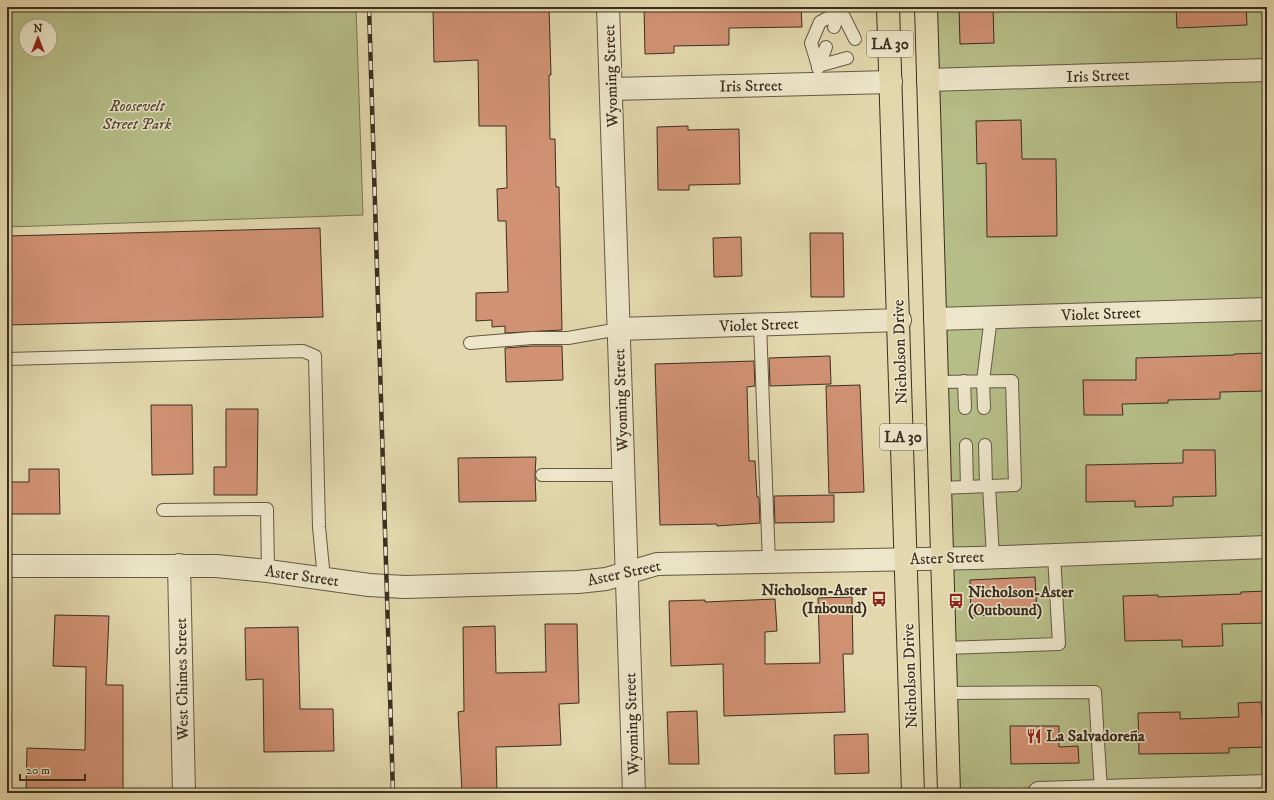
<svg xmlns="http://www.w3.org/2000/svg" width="1274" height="800" viewBox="0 0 1274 800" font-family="'IM FELL DW Pica',serif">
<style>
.green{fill:#b6be88;stroke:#787654;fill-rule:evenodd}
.building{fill:#d19274;stroke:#3b2e21}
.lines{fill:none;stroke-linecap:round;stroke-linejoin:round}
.service-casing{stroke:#655844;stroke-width:14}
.minor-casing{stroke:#655844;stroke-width:24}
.primary-casing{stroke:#3b2e21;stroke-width:24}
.service{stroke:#ede6ca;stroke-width:12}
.minor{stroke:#ede6ca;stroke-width:22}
.primary{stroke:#e3d8ad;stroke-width:22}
.rail-casing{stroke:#3b2e21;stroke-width:4.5}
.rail{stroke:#ede6ca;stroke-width:3;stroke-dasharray:9;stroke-linecap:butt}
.labels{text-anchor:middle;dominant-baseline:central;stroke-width:3;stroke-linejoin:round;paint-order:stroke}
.shield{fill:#ede6ca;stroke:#706554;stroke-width:1}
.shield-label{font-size:15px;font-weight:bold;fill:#3b2e21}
.street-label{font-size:16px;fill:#3b2e21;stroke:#ede6ca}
.park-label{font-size:16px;font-style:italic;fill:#544b36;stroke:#ede6ca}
.poi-label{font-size:16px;font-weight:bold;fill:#3b2e21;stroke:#ede6ca;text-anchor:start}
</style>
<rect width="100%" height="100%" fill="#e3d8ad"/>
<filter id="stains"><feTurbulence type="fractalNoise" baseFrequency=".005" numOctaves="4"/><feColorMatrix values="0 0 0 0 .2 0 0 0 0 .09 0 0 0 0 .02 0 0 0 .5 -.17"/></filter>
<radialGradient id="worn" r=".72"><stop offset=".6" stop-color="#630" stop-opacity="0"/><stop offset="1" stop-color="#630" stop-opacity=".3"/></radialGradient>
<g class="green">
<path d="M7,7H356L363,215L7,227ZM26,26H50V50H26Z"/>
<path d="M925,7H1267V793H949Z"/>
</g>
<g class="building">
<path d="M433,7H549L551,75H549L550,139H555L556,187H559L562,330L505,333V326L492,327V320L476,321V293L508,292L506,221H498L497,189L507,188L506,126H479L478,60L434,62Z"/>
<path d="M644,7H801L802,27L729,28V45L674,46V53L645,54Z"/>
<path d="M959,7H993L994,43L960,44Z"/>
<path d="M1176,7H1246L1247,25L1177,28Z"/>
<path d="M1021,120L1022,159H1056L1057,236L987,237L986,163L977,164L976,121Z"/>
<path d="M688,126V130L739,129L740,184L689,185V190H658L657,127Z"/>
<path d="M320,228L323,317L9,325L7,236Z"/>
<path d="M810,233H843L844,297H811Z"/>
<path d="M741,237L742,276L714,277L713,238Z"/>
<path d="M532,346H562L563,380L506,382L505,348Z"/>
<path d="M1267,353V391L1220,392V399L1168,400V403L1122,404L1123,415H1084L1083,380H1136V358L1234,355V354Z"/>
<path d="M830,356L831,384L770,386L769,358Z"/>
<path d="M754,361L755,386L747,387L749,461H755L757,497H759L760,523L717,526V524L660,525L655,364Z"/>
<path d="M860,385L864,492L829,493L826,386Z"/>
<path d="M151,405H192L193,474L152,475Z"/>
<path d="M226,409H258L257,495H214V467H226Z"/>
<path d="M1183,450H1215L1216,496L1173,497V506L1135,507V501L1086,502V465L1183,463Z"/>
<path d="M536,457L535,475L536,501L459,502L458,458Z"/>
<path d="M29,469H59L60,514H7V482H29Z"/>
<path d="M834,495V522L775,523L774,496Z"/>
<path d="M1035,577L1037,613L971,616L970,580Z"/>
<path d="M1267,591V623L1222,624L1223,646L1182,647V640L1125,641L1123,596L1158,595V597L1241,594V592Z"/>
<path d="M852,597L853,654H843L845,712L724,716L723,664L671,666L669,601L705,600V602L775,599L777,631L765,632V664L820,663L818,598Z"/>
<path d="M55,615L109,616L106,685H123V792L26,793L27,748L85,750L86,667L53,666Z"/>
<path d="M545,624H577L579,703L559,704L561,745L496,747L497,793H462L458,712L464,711L463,627L495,626L496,673L546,672Z"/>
<path d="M298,627L300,709H333L334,751L264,752L263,679L246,680L245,628Z"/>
<path d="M1261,702L1262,717H1267V747L1229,748V753L1139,754L1138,713L1180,712V719L1239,717L1238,703Z"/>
<path d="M697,711L699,764H669L667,712Z"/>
<path d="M1010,726H1059V747L1078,746L1079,763L1011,764Z"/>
<path d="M868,734L869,773L835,774L834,735Z"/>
</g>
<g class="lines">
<defs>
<g id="service">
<path d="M834,27L841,8"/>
<path d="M847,58L818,66L811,43L820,22L841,11L855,39"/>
<path d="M818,68L826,47"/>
<path d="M760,325L769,563"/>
<path d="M470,343L532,338H568L619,329"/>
<path d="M7,359L303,351L315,356L319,527L324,579"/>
<path d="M964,381L965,408"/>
<path d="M937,382L1012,381L1015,485L940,488"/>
<path d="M984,408L983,381L991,317"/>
<path d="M966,445L967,487"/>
<path d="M985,445L986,486"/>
<path d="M542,475H624"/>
<path d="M989,486L993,557"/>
<path d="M163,510L267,509L268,571"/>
<path d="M945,648L1059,644L1054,555"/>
<path d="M946,693L1095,692L1101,791"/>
</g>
<g id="minor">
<path d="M608,7L634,793"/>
<path d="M928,80L1267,70"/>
<path d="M612,89L891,82"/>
<path d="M935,319L1267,309"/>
<path d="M619,329L900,320"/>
<path d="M179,565L184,793"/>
<path d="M7,566H216L268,571L369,585L405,587L578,582L606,579L657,564L976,558L1267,547"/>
<path d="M1039,793L1267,786"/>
</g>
<g id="primary">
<path d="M888,7L913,793"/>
<path d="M926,7L949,793"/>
</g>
</defs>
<use href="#service" class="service-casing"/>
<use href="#minor" class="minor-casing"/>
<use href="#primary" class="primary-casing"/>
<use href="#service" class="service"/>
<use href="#minor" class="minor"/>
<use href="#primary" class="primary"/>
<defs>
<path id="rail" d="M369,7L393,793"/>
</defs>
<use href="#rail" class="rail-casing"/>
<use href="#rail" class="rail"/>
</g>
<defs>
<symbol id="bus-bare" viewBox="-9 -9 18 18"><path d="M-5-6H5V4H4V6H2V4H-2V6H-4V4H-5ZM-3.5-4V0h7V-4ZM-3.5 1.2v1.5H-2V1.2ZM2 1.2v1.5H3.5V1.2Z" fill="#8f2418" stroke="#ede6ca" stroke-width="2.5" paint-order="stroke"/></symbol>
<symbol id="restaurant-bare" viewBox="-9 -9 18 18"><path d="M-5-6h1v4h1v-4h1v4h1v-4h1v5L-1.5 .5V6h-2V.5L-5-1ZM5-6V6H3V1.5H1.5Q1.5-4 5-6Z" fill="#8f2418" stroke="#ede6ca" stroke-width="2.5" paint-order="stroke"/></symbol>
</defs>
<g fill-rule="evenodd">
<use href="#bus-bare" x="868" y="588" width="22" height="22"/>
<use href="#bus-bare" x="945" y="590" width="22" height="22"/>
<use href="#restaurant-bare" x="1023" y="725" width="22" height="22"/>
</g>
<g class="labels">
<g class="shield">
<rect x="867" y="31" width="46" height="26" rx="3"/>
<rect x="880" y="424" width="46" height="26" rx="3"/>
</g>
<g class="shield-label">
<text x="890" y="44">LA 30</text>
<text x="903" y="437">LA 30</text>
</g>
<g class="street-label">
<text transform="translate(611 76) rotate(-92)">Wyoming Street</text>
<text transform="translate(1098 76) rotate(-2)">Iris Street</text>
<text transform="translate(751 86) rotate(-1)">Iris Street</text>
<text transform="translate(1101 314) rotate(-2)">Violet Street</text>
<text transform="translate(759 325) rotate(-2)">Violet Street</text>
<text transform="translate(900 352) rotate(-92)">Nicholson Drive</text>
<text transform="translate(621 400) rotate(-92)">Wyoming Street</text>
<text transform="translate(947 558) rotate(-2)">Aster Street</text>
<text transform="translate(624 573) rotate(-12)">Aster Street</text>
<text transform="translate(302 576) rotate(8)">Aster Street</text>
<text transform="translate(910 676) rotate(-92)">Nicholson Drive</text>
<text transform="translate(182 679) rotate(-91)">West Chimes Street</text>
<text transform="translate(632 724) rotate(-92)">Wyoming Street</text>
</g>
<g class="park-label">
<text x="137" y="106">Roosevelt<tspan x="137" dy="18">Street Park</tspan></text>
</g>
<g class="poi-label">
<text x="867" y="590" text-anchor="end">Nicholson-Aster<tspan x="867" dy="18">(Inbound)</tspan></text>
<text x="968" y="592">Nicholson-Aster<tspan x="968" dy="18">(Outbound)</tspan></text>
<text x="1046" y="736">La Salvadoreña</text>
</g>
</g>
<rect width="1274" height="800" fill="none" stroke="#e3d8ad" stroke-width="24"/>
<rect x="8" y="8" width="1258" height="784" fill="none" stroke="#3b2e21" stroke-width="2"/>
<rect x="12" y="12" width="1250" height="776" fill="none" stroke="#3b2e21"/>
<g transform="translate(38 38)"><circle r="19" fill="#ede6ca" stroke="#a69c86"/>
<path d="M0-3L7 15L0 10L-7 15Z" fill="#8f2418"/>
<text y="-6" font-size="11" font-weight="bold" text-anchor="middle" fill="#3b2e21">N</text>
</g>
<path d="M20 774v6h65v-6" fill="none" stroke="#3b2e21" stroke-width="2"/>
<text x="26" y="774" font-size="12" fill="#3b2e21" stroke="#ede6ca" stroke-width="3" paint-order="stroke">20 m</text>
<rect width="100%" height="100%" filter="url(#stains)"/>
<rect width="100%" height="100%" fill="url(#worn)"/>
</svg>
